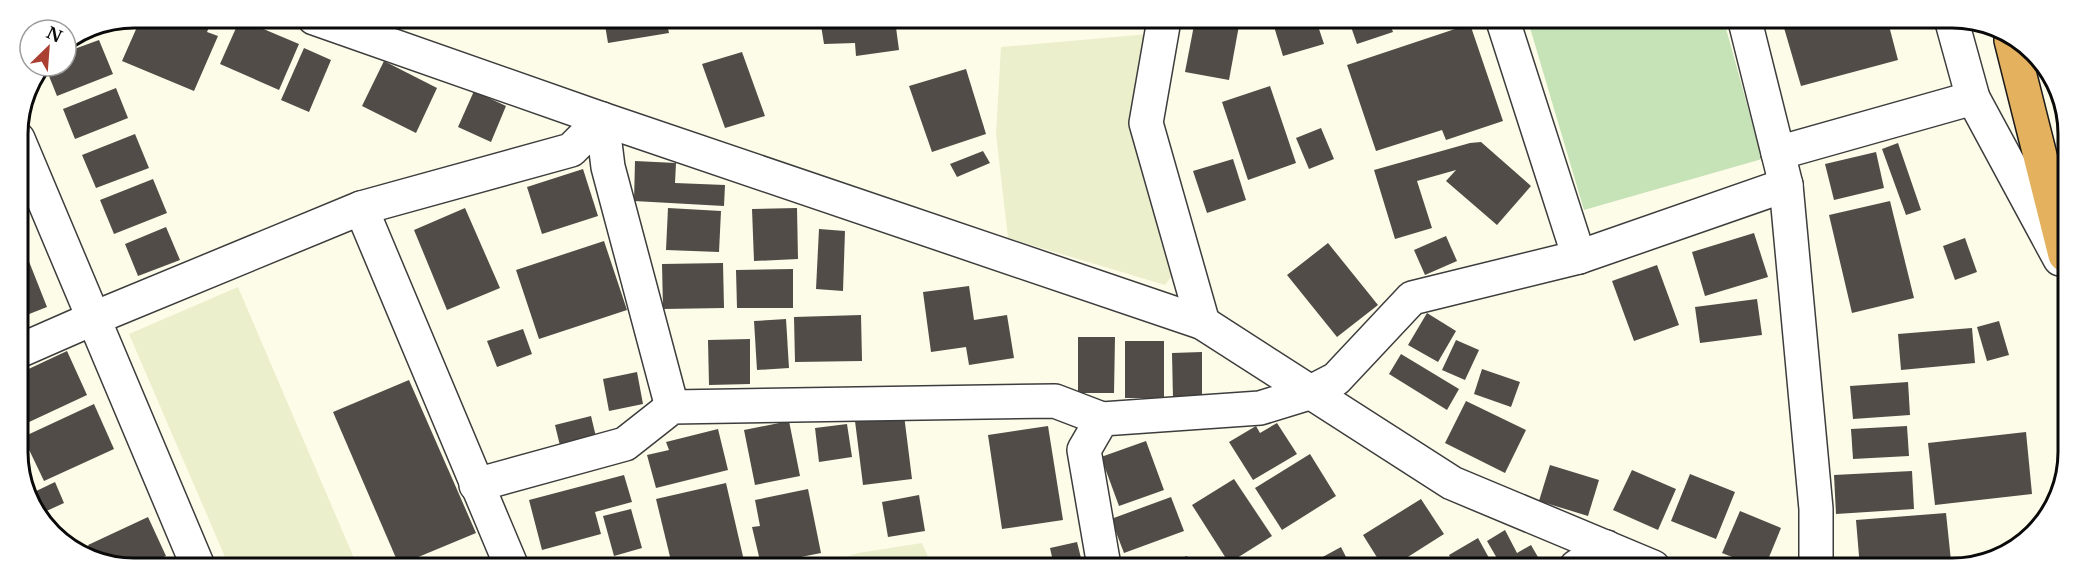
<svg xmlns="http://www.w3.org/2000/svg" width="2086" height="586" viewBox="0 0 2086 586" font-family="'Libre Baskerville',serif">
<style>
.farmland{fill:#ecefcc}
.green{fill:#c6e2b7}
.building{fill:#514c47}
.lines{fill:none;stroke-linecap:round;stroke-linejoin:round}
.street-casing{stroke:#3d3d3d;stroke-width:36}
.highway-casing{stroke:#1b1b1b;stroke-width:36}
.street{stroke:#fff;stroke-width:33}
.highway{stroke:#e4b25f;stroke-width:33}
.rim{fill:none;stroke:#0a0a0a;stroke-width:3}
</style>
<rect width="100%" height="100%" fill="#fdfce8"/>
<g class="farmland">
<path d="M1149,34L1129,116L1176,270L1165,285L1008,238L996,134L1001,47Z"/>
<path d="M238,287L357,565L228,564L129,334Z"/>
<path d="M922,543L932,566H819L858,553Z"/>
</g>
<path class="green" d="M1528,21H1724L1762,159L1584,210Z"/>
<g class="building">
<path d="M141,18H213L207,32L218,36L194,91L122,61Z"/>
<path d="M240,19L299,44L279,90L220,64Z"/>
<path d="M604,19H666L669,33L608,43Z"/>
<path d="M820,19L895,20L899,50L856,56L855,43L824,44Z"/>
<path d="M1195,20H1240L1229,80L1185,72Z"/>
<path d="M1272,20H1316L1324,44L1283,56Z"/>
<path d="M1349,21H1389L1393,32L1357,44Z"/>
<path d="M1782,21L1888,22L1898,60L1801,86Z"/>
<path d="M1470,24L1503,121L1446,140L1442,130L1376,151L1347,65Z"/>
<path d="M99,40L113,74L57,96L45,66H66V52Z"/>
<path d="M304,48L331,60L309,112L281,100Z"/>
<path d="M742,52L765,116L725,128L702,64Z"/>
<path d="M384,61L437,88L416,133L362,106Z"/>
<path d="M966,69L986,134L932,152L909,86Z"/>
<path d="M1270,86L1296,163L1248,180L1222,102Z"/>
<path d="M116,88L128,118L75,139L63,109Z"/>
<path d="M474,91L506,106L491,142L458,127Z"/>
<path d="M1321,128L1334,159L1309,169L1296,138Z"/>
<path d="M135,134L149,168L96,188L82,155Z"/>
<path d="M1481,142L1531,186L1497,225L1446,181L1456,170L1417,181L1432,228L1395,239L1374,170L1470,143Z"/>
<path d="M1898,143L1921,210L1906,215L1882,149Z"/>
<path d="M983,151L990,163L957,177L950,164Z"/>
<path d="M1876,152L1884,188L1834,200L1825,164Z"/>
<path d="M1233,159L1246,200L1207,213L1193,171Z"/>
<path d="M635,161L676,163L675,183L725,185L724,206L634,201Z"/>
<path d="M583,169L598,216L542,234L527,187Z"/>
<path d="M153,179L167,213L114,234L100,200Z"/>
<path d="M1890,201L1914,298L1852,313L1829,215Z"/>
<path d="M465,208L500,288L447,310L414,230Z"/>
<path d="M668,208L721,211L719,252L666,250Z"/>
<path d="M797,208L798,259L754,261L752,209Z"/>
<path d="M166,227L180,260L138,276L125,244Z"/>
<path d="M819,229L845,231L843,291L816,289Z"/>
<path d="M1754,233L1768,277L1705,296L1692,252Z"/>
<path d="M1446,236L1457,261L1425,275L1414,250Z"/>
<path d="M1965,238L1977,272L1955,280L1943,246Z"/>
<path d="M604,241L627,310L539,339L516,270Z"/>
<path d="M1328,243L1378,305L1337,337L1287,275Z"/>
<path d="M28,259L47,307L19,318V263Z"/>
<path d="M723,263L724,308L663,309L662,264Z"/>
<path d="M1657,265L1679,325L1634,341L1612,281Z"/>
<path d="M793,269V308H737L736,270Z"/>
<path d="M969,286L974,320L1007,315L1014,358L969,365L966,347L931,352L923,292Z"/>
<path d="M1757,299L1762,335L1700,343L1695,307Z"/>
<path d="M1427,313L1456,331L1438,362L1408,345Z"/>
<path d="M861,315L862,361L795,362L794,317Z"/>
<path d="M786,319L789,368L757,370L754,321Z"/>
<path d="M1999,321L2009,355L1987,361L1977,327Z"/>
<path d="M1972,328L1975,363L1901,370L1898,334Z"/>
<path d="M523,329L532,354L497,367L487,341Z"/>
<path d="M1078,337H1115L1114,393H1078Z"/>
<path d="M750,339V384L709,385L708,340Z"/>
<path d="M1456,340L1479,350L1465,380L1442,370Z"/>
<rect x="1125" y="341" width="39" height="57"/>
<path d="M67,351L87,395L27,423L20,408V373Z"/>
<path d="M1202,352V399H1173L1172,353Z"/>
<path d="M1401,354L1459,389L1447,410L1389,374Z"/>
<path d="M1482,369L1520,382L1511,407L1474,394Z"/>
<path d="M637,372L643,404L609,411L603,379Z"/>
<path d="M409,380L476,533L399,565L333,412Z"/>
<path d="M1908,382L1910,415L1853,419L1850,386Z"/>
<path d="M1466,401L1526,430L1505,473L1445,443Z"/>
<path d="M94,404L114,449L44,481L23,437Z"/>
<path d="M904,415L912,479L863,485L855,421Z"/>
<path d="M591,416L598,445L562,454L555,425Z"/>
<path d="M789,421L800,476L755,485L744,430Z"/>
<path d="M1277,423L1297,454L1253,480L1229,442L1256,426L1260,433Z"/>
<path d="M847,424L852,457L819,462L815,428Z"/>
<path d="M1048,426L1063,520L1002,529L988,435Z"/>
<path d="M1907,426L1909,456L1853,459L1851,429Z"/>
<path d="M718,429L728,470L656,488L647,455L669,450L666,442Z"/>
<path d="M2026,432L2032,494L1935,505L1928,443Z"/>
<path d="M1146,441L1164,490L1119,506L1101,457Z"/>
<path d="M20,452L27,467L20,470Z"/>
<path d="M1310,454L1336,496L1282,530L1255,488Z"/>
<path d="M1550,465L1599,480L1588,516L1539,501Z"/>
<path d="M1632,470L1676,489L1658,530L1613,510Z"/>
<path d="M1912,471L1914,509L1836,514L1834,475Z"/>
<path d="M1690,474L1735,492L1716,539L1671,521Z"/>
<path d="M624,475L632,502L595,512L601,534L542,550L529,500Z"/>
<path d="M1234,479L1272,536L1229,563L1192,505Z"/>
<path d="M55,482L64,503L40,514L30,494Z"/>
<path d="M726,483L745,565H672L656,499Z"/>
<path d="M808,489L821,553L761,565L752,527L760,526L755,500Z"/>
<path d="M919,495L925,531L888,537L882,502Z"/>
<path d="M1171,497L1184,531L1124,553L1111,519Z"/>
<path d="M1421,499L1444,534L1392,567H1383L1363,535Z"/>
<path d="M631,509L642,548L614,556L603,516Z"/>
<path d="M1740,511L1781,528L1765,567H1758L1722,553Z"/>
<path d="M1946,513L1951,561L1860,568L1856,520Z"/>
<path d="M148,517L166,556L147,564H105L95,558L88,545Z"/>
<path d="M1505,530L1517,553L1531,545L1542,564L1538,567H1502L1487,541Z"/>
<path d="M1478,538L1494,567H1455L1449,555Z"/>
<path d="M1077,542L1083,566H1054L1050,548Z"/>
<path d="M1341,547L1351,567L1306,566Z"/>
<path d="M1187,556L1190,566H1160Z"/>
<path d="M640,559L642,565H618V564Z"/>
</g>
<g class="lines">
<defs>
<g id="street">
<path d="M314,18L602,119L1203,323L1452,483L1653,567"/>
<path d="M1164,20L1146,123L1203,323"/>
<path d="M1503,21L1579,257L1786,185"/>
<path d="M1745,21L1786,185L1816,509V567"/>
<path d="M1952,22L1973,98L2060,259"/>
<path d="M18,139L197,564"/>
<path d="M1778,153L1973,98"/>
<path d="M361,208L511,565"/>
<path d="M19,351L92,319L361,208L571,150L602,119L608,167L672,407"/>
<path d="M476,485L625,444L672,407L1055,401L1102,419"/>
<path d="M1104,566L1084,450L1102,419L1260,408L1309,393L1336,379L1412,298L1579,257"/>
<path d="M1576,567L1606,547"/>
</g>
<path id="highway" d="M2011,40L2065,255"/>
</defs>
<use href="#street" class="street-casing"/>
<use href="#highway" class="highway-casing"/>
<use href="#street" class="street"/>
<use href="#highway" class="highway"/>
</g>
<path d="M0 0H2086V586H0ZM134 28H1952A106 106 0 0 1 2058 134V452A106 106 0 0 1 1952 558H134A106 106 0 0 1 28 452V134A106 106 0 0 1 134 28Z" fill="#fff" fill-rule="evenodd"/>
<path class="rim" d="M134 28H1952A106 106 0 0 1 2058 134V452A106 106 0 0 1 1952 558H134A106 106 0 0 1 28 452V134A106 106 0 0 1 134 28Z"/>
<g transform="translate(48 48) rotate(25)"><circle r="28" fill="#ffffff" stroke="#9d9d9d" stroke-width="1.5"/>
<path d="M0-4.5L10 22L0 15L-10 22Z" fill="#a94032"/>
<text y="-9" font-size="16" font-weight="bold" text-anchor="middle" fill="#0a0a0a">N</text>
</g>
</svg>
